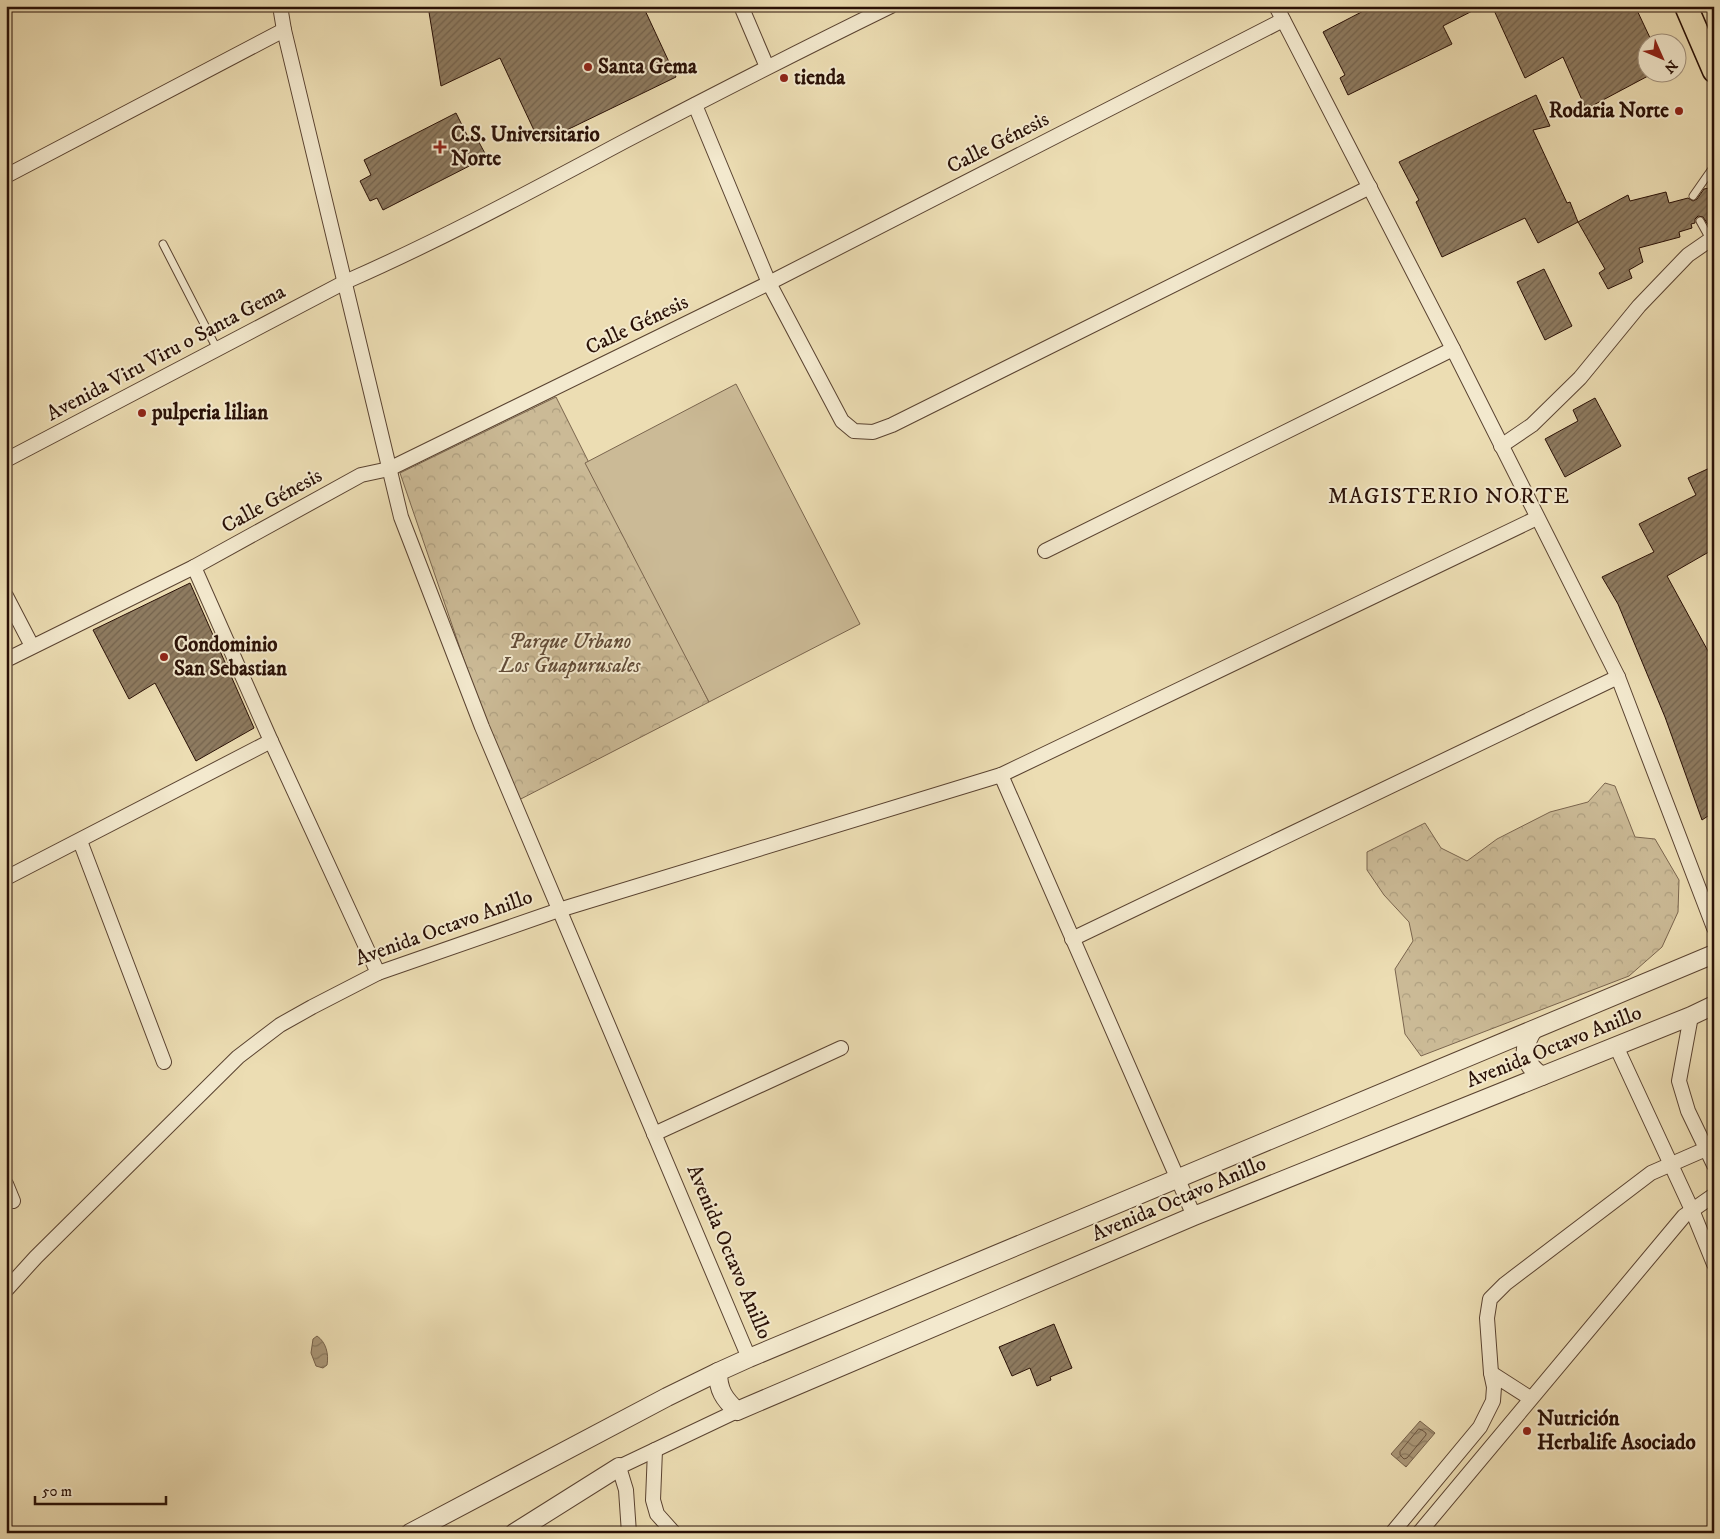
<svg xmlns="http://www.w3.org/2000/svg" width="1720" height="1539" viewBox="0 0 1720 1539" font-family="'IM FELL DW Pica',serif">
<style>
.forest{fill:url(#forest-crowns);stroke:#7a654e}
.pitch{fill:#cbba96;stroke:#7a654e}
.water{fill:url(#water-waves);stroke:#76614a}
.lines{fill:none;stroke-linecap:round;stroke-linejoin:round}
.shore{stroke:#6a543f;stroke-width:1}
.building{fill:url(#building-hatch);stroke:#291006}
.service-casing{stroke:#5a4331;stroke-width:9}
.minor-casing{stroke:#5a4331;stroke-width:16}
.tertiary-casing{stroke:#5a4331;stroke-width:20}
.trunk-casing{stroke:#291006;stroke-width:25}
.service{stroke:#f3e9ce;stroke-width:7}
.minor{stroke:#f3e9ce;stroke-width:14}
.tertiary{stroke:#f3e9ce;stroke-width:18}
.trunk{stroke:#ecddb3;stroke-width:22}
.poi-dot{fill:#8f2418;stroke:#f3e9ce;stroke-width:2}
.labels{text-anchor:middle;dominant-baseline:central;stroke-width:4;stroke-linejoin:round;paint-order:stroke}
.poi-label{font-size:21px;font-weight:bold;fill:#291006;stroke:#f3e9ce;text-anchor:start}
.street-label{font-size:21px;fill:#291006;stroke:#f3e9ce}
.park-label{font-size:21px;font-style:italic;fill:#624c38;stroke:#f3e9ce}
.neighbourhood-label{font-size:22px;letter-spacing:1px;fill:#291006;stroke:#f3e9ce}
</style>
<defs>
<pattern id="forest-crowns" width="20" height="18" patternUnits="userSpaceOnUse" patternTransform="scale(1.25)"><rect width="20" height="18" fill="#cbba96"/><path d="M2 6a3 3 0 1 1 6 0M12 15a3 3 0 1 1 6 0" fill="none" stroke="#ae9f80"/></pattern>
<pattern id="water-waves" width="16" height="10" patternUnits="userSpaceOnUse" patternTransform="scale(1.25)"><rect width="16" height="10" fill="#aa9778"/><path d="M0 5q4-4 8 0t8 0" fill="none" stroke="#8a7a60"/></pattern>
<pattern id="building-hatch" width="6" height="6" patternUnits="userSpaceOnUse" patternTransform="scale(1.25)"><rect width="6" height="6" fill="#8e7b60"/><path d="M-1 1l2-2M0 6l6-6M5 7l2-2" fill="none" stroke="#74634d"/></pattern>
</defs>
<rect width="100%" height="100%" fill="#ecddb3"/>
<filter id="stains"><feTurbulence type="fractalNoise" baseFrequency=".004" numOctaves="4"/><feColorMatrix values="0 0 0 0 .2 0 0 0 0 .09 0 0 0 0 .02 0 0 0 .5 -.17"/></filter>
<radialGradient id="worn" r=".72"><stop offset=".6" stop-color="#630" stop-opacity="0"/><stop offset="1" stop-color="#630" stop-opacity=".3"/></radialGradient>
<g class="forest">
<path d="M556,397L709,702L513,803L400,473Z"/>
<path d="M1605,783L1615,786L1635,837L1655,839L1679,880L1678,912L1662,947L1629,976L1421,1056L1405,1034L1395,969L1413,941L1409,922L1384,895L1367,870V852L1425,823L1441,848L1467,861L1497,839L1550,812L1588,802Z"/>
</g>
<path class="pitch" d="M736,384L860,624L709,702L585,463Z"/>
<g class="water">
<path d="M317,1336C326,1342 329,1354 327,1365L323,1368L316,1366L311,1353L313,1339Z"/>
<path d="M1420,1421L1435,1433L1406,1467L1391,1454Z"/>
</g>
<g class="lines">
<path class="shore" d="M1419,1429L1422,1430L1426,1433V1435L1407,1458L1404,1459L1400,1455V1452Z"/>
</g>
<g class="building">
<path d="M428,6H643L676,77L540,143L500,58L441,86Z"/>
<path d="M1373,6H1482L1443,26L1452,44L1348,95L1340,78L1345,75L1323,32Z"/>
<path d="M1492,6H1635L1652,42H1648V76L1586,109L1563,57L1525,78Z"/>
<path d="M1536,95L1550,126L1533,130L1567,203L1570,202L1578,222L1538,243L1525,218L1442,257L1416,202L1419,200L1399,162Z"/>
<path d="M456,113L469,139L475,135L487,157L383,210L377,198L370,201L360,181L371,175L364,160Z"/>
<path d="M1714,187V228L1711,229L1703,217L1698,216L1695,219V223L1691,224L1692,228L1679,232L1680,237L1639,248L1643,262L1629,270L1632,278L1608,289L1599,273L1605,269L1578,222L1628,195L1630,201L1666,192L1669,203L1688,198L1693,201L1697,199L1704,189Z"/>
<path d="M1544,269L1572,326L1545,340L1517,282Z"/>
<path d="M1595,398L1621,446L1565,477L1545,439L1578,421L1573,410Z"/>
<path d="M1714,466V549L1667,576L1714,662V812L1702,820L1665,717L1618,604L1602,577L1654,552L1639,524L1696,495L1688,478Z"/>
<path d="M190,583L254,728L196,761L155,683L129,699L93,630Z"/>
<path d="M1054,1324L1072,1368L1050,1377L1051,1380L1037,1386L1030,1368L1012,1376L999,1347Z"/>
</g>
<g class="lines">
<defs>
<g id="service">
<path d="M1693,196L1714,166"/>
<path d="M1700,221L1710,239"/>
<path d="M163,244L217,349"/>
</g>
<g id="minor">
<path d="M280,6L284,30L401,517L482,727L749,1358"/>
<path d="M741,6L767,67"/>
<path d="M1276,6L1453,349L1618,677L1714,928"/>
<path d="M695,105L769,283L842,421L854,431L873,432L892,425L1370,187"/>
<path d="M6,176L284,30"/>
<path d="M1501,446L1532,425L1580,378L1639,306L1688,255L1714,237"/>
<path d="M6,460L345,282C441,240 533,190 625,141C713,95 801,50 891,6"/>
<path d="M1045,551L1453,349"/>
<path d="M194,567L271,741L378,973"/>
<path d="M6,596L32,646"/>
<path d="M6,660L194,567L361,475L389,469L769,283L1283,20"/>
<path d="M1001,775L1194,1216"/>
<path d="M80,841L164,1062"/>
<path d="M6,878L271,741"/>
<path d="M1072,939L1618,677"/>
<path d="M1691,1016L1679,1081L1688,1111L1714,1165"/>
<path d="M1616,1046L1692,1210L1714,1264"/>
<path d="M654,1134L841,1048"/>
<path d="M6,1184L13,1201"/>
<path d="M6,1290L36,1257L238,1057L280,1025L312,1007L378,973L559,910L1001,775L1537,518"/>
<path d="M1491,1373L1530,1398"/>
<path d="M655,1450L653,1500L657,1514L674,1533"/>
<path d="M629,1533L626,1490L619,1467L737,1411"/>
<path d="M1392,1533L1480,1427L1493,1401L1494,1387L1491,1373L1487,1318L1490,1299L1505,1284L1651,1173L1706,1149"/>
<path d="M1419,1533L1684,1216L1714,1195"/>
</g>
<g id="tertiary">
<path d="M1714,954L749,1358L718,1372C718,1390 724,1399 737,1411L1194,1216L1691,1016L1714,1005"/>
<path d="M1533,1030C1521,1048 1524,1065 1542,1076"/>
<path d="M410,1533L667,1397L718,1372"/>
<path d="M514,1533L619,1467"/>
</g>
<path id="trunk" d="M1686,6L1714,71"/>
</defs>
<use href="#service" class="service-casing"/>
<use href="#minor" class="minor-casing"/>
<use href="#tertiary" class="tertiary-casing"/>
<use href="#trunk" class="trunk-casing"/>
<use href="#service" class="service"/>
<use href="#minor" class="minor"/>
<use href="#tertiary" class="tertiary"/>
<use href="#trunk" class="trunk"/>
</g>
<g class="poi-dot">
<circle cx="588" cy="67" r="5"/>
<circle cx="784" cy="78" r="5"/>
<circle cx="1679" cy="111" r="5"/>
<path d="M437.5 139.5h5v5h5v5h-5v5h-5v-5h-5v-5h5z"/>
<circle cx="142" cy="413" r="5"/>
<circle cx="164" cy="657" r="5"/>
<circle cx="1527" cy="1431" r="5"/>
</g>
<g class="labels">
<g class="poi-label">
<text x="598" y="67">Santa Gema</text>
<text x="794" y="78">tienda</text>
<text x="1669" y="111" text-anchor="end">Rodaria Norte</text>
<text x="451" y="135">C.S. Universitario<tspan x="451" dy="24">Norte</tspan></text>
<text x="152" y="413">pulperia lilian</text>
<text x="174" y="645">Condominio<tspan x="174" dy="24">San Sebastian</tspan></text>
<text x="1537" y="1419">Nutrición<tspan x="1537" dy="24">Herbalife Asociado</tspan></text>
</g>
<g class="street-label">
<text transform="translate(998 143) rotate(-27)">Calle Génesis</text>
<text transform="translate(637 325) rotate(-26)">Calle Génesis</text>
<text transform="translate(166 353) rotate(-28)">Avenida Viru Viru o Santa Gema</text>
<text transform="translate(272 501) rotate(-29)">Calle Génesis</text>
<text transform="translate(444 928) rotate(-20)">Avenida Octavo Anillo</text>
<text transform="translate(1554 1047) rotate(-22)">Avenida Octavo Anillo</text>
<text transform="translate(1179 1199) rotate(-23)">Avenida Octavo Anillo</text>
<text transform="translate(729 1252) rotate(67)">Avenida Octavo Anillo</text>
</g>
<g class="park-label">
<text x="570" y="642">Parque Urbano<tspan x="570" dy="24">Los Guapurusales</tspan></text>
</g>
<g class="neighbourhood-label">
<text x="1449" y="496">MAGISTERIO NORTE</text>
</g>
</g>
<rect width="1720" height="1539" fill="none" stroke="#ecddb3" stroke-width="25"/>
<rect x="8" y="8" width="1705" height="1524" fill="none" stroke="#291006" stroke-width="2.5"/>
<rect x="12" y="12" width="1695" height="1514" fill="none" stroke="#291006"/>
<g transform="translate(1662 58) rotate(135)"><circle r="24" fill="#f3e9ce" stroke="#a2927e"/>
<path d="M0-4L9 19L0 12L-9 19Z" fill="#8f2418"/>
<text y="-8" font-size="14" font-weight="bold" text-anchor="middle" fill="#291006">N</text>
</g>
<path d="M35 1496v8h131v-8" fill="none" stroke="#291006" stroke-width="2.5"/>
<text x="42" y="1496" font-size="15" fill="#291006" stroke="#f3e9ce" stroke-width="4" paint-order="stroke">50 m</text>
<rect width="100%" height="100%" filter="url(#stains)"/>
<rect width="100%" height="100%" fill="url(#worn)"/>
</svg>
